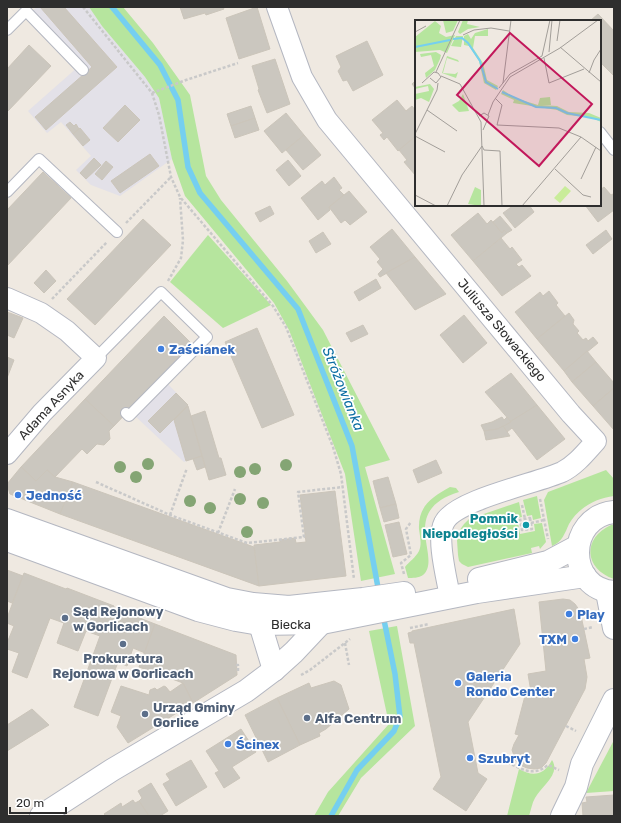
<svg xmlns="http://www.w3.org/2000/svg" width="621" height="823" viewBox="0 0 621 823" font-family="Rubik,sans-serif">
<style>
.industrial{fill:#e3e1e8}
.green{fill:#b6e59e}
.lines{fill:none;stroke-linecap:round;stroke-linejoin:round}
.stream{stroke:#75cff0;stroke-width:5.5}
.building{fill:#cbc7bf;stroke:#cbc5ba}
.service-casing{stroke:#b4b7c1;stroke-width:12}
.minor-casing{stroke:#b4b7c1;stroke-width:22}
.tertiary-casing{stroke:#b4b7c1;stroke-width:24}
.secondary-casing{stroke:#b4b7c1;stroke-width:24}
.path{stroke:#c9c9c9;stroke-width:2.5;stroke-dasharray:3 2;stroke-linecap:butt}
.service{stroke:#fff;stroke-width:10}
.minor{stroke:#fff;stroke-width:20}
.tertiary{stroke:#fff;stroke-width:22}
.secondary{stroke:#fff;stroke-width:22}
.tree{fill:#84a574}
.shop-dot{fill:#3f7fe0;stroke:#fff;stroke-width:1.5}
.culture-dot{fill:#0f9aa8;stroke:#fff;stroke-width:1.5}
.service-dot{fill:#5c6f8a;stroke:#fff;stroke-width:1.5}
.labels{text-anchor:middle;dominant-baseline:central;stroke-width:3.5;stroke-linejoin:round;paint-order:stroke}
.street-label{font-size:13px;fill:#2e2e2e;stroke:#fff}
.shop-label{font-size:13px;font-weight:bold;fill:#366cbe;stroke:#fff;text-anchor:start}
.culture-label{font-size:13px;font-weight:bold;fill:#0d838f;stroke:#fff;text-anchor:end}
.service-label{font-size:13px;font-weight:bold;fill:#4e5e75;stroke:#fff;text-anchor:start}
.water-label{font-size:14px;font-style:italic;fill:#0d6fa3;stroke:#fff}
.inset-river{fill:none;stroke:#75cff0;stroke-width:2}
.inset-road{fill:none;stroke:#a29e99;stroke-width:1}
.view{fill:#c2185b;fill-opacity:0.15;stroke:#c2185b;stroke-width:2}
.inset-edge{fill:none;stroke:#2e2e2e;stroke-width:2}
</style>
<rect width="100%" height="100%" fill="#efe9e1"/>
<g class="industrial">
<path d="M37,7H89L102,26L145,77L159,98L172,159L120,196L91,185L76,170L91,156L61,122L47,133L28,111L79,66L30,13Z"/>
<path d="M165,381L188,405L202,456L184,462L133,414Z"/>
</g>
<g class="green">
<path d="M89,7H123L153,43L190,95L206,176L221,200L287,281L323,330L390,460L365,467L395,574L361,581L345,474L289,330L274,303L185,196L172,159L159,98L145,77L102,26Z"/>
<path d="M208,235L271,305L223,328L170,282Z"/>
<path d="M606,470L614,479V496C596,498 578,508 569,524C565,533 562,542 552,546L544,500L548,492Z"/>
<path d="M450,487L456,488L459,492C397,511 443,558 423,575C419,578 412,578 408,578L405,567C409,562 416,557 419,551C422,544 420,537 419,529C418,506 432,497 450,487Z"/>
<path d="M537,496L541,518L533,520L532,515L527,516L523,500Z"/>
<path d="M519,502L522,517L517,518L520,534L535,531L534,524L542,523L546,542L540,549L539,546L531,548L532,553L468,567L462,564L459,561L458,555L457,540L459,531L464,524L469,519Z"/>
<path d="M611,525H614V579C584,569 582,538 611,525Z"/>
<path d="M397,626L415,726L361,778L338,816H314L328,792L389,724L369,631Z"/>
<path d="M614,740V791L586,793Z"/>
<path d="M552,760C561,774 542,786 535,798C532,803 531,810 529,816H507L519,769C534,778 545,774 552,760Z"/>
</g>
<g class="lines">
<g class="stream">
<path d="M112,7L160,65L178,100L188,167L200,193L298,309L352,446L379,593"/>
<path d="M331,816L357,770L394,731L400,717L395,674L383,615"/>
</g>
</g>
<g class="building">
<path d="M40,7H64L117,67L46,130L35,117L92,67Z"/>
<path d="M180,7H223L224,9L206,15L205,13L184,19Z"/>
<path d="M257,7L270,49L239,59L226,18Z"/>
<path d="M598,14L614,31V76L600,62V21H590Z"/>
<path d="M367,41L383,75L353,91L347,80L343,81L338,71L341,67L336,56Z"/>
<path d="M29,45L51,66L7,112V69Z"/>
<path d="M275,59L290,104L267,113L258,90L259,89L252,66Z"/>
<path d="M416,80V89L412,84Z"/>
<path d="M397,100L406,111L412,106L416,111V120L414,121L416,123V136L398,151L387,137L384,140L380,135L383,133L372,120Z"/>
<path d="M125,105L140,120L118,142L103,128Z"/>
<path d="M251,106L255,118L231,126L227,114Z"/>
<path d="M286,113L304,135L282,153L264,131Z"/>
<path d="M255,118L259,130L235,138L231,126Z"/>
<path d="M70,122L74,126L76,124L79,129L73,134L66,125Z"/>
<path d="M80,128L90,140L83,146L73,134Z"/>
<path d="M304,135L321,155L303,170L286,150Z"/>
<path d="M416,136V176L404,162L407,160L399,150Z"/>
<path d="M150,154L159,166L120,193L111,181Z"/>
<path d="M94,158L101,165L86,179L80,173Z"/>
<path d="M288,160L301,176L289,186L276,170Z"/>
<path d="M106,161L113,167L102,180L95,174Z"/>
<path d="M43,172L71,198L7,266V210Z"/>
<path d="M334,177L342,188L339,190L344,195L329,207L330,210L318,220L301,198L322,181L325,185Z"/>
<path d="M604,187L611,195L613,194L614,195V210L598,222L585,205H600V190Z"/>
<path d="M349,191L367,212L350,225L345,220L341,223L329,207Z"/>
<path d="M514,205H529L534,212L515,228L503,213Z"/>
<path d="M270,206L274,214L260,222L255,213Z"/>
<path d="M478,213L487,224L491,220L502,233L504,230L507,233L473,261L451,235Z"/>
<path d="M500,216L512,230L507,233L504,230L502,233L493,222Z"/>
<path d="M143,219L171,245L95,325L67,299Z"/>
<path d="M392,229L415,257L380,277L378,274L383,269L377,262L380,259L370,247Z"/>
<path d="M606,230L612,239L593,254L586,245Z"/>
<path d="M323,232L331,244L316,253L309,241Z"/>
<path d="M501,238L510,249L512,247L522,260L516,264L519,267L522,265L531,276L502,296L473,261Z"/>
<path d="M415,257L446,294L415,310L386,273Z"/>
<path d="M46,270L56,281L44,293L34,283Z"/>
<path d="M376,279L381,288L359,301L354,292Z"/>
<path d="M549,291L558,303L556,305L565,316L537,339L515,312L540,292L543,296Z"/>
<path d="M7,312L23,318L14,338L7,335Z"/>
<path d="M569,313L574,320L573,324L579,331L577,333L583,340L586,338L588,341L593,337L598,343L564,371L537,339Z"/>
<path d="M464,315L487,343L463,363L440,335Z"/>
<path d="M164,316L192,344L114,426L85,399Z"/>
<path d="M363,325L368,334L351,342L346,333Z"/>
<path d="M257,328L294,415L262,428L225,342Z"/>
<path d="M587,351L596,362L572,382L564,371Z"/>
<path d="M7,357L14,360L7,378Z"/>
<path d="M596,362L614,383V388L593,406L572,382Z"/>
<path d="M511,373L537,405L511,422L485,392Z"/>
<path d="M614,388V430L593,406Z"/>
<path d="M176,393L188,405L160,433L148,421Z"/>
<path d="M85,399L114,426L109,431L110,439L104,445L97,444L87,454L82,449L55,477L47,470L36,481L21,467Z"/>
<path d="M537,405L565,439L537,460L512,428L507,432L503,426Z"/>
<path d="M188,406L202,456L186,461L174,420Z"/>
<path d="M205,411L219,458H221L226,475L209,480L191,416Z"/>
<path d="M502,417L504,420L507,417L511,422L498,429L484,431L481,425L492,422Z"/>
<path d="M503,426L510,436L486,440L484,431L498,429Z"/>
<path d="M202,456L205,467L197,470L193,459Z"/>
<path d="M436,460L442,473L418,483L413,470Z"/>
<path d="M21,467L36,481L47,470L55,477L73,482L60,514L10,494L7,484Z"/>
<path d="M388,477L396,504L380,508L373,481Z"/>
<path d="M73,482L254,547L259,586L60,514Z"/>
<path d="M335,491L346,576L259,586L254,545L280,542V540L295,538L296,543L306,542L300,495Z"/>
<path d="M396,504L399,518L384,522L380,508Z"/>
<path d="M399,522L407,554L393,557L385,525Z"/>
<path d="M7,570L23,576L12,603L7,601Z"/>
<path d="M24,573L66,589L67,588L114,606V608L155,624L145,653L133,648L127,666L118,662L98,716L74,707L100,636L86,631L78,651L57,643L64,623L50,618L27,678L12,672L19,653L7,649V643L14,626L7,623V618Z"/>
<path d="M563,599L570,600L575,604L580,611L590,658L584,659L587,677L585,689L546,763L541,768L534,769L527,768L520,765L516,761L512,750L514,744L519,735L515,734L526,692H531L528,674L546,671L539,602Z"/>
<path d="M514,609L520,644L468,722L478,773L487,779L466,811L433,789L441,777L414,643H410L408,633L412,632V631Z"/>
<path d="M155,624L236,655L237,675L193,703L183,683L139,667Z"/>
<path d="M334,681L341,685L349,709L326,729L319,733L320,736L300,745L277,698L309,683L311,688Z"/>
<path d="M183,683L193,703L128,743L117,727L121,716L111,712L121,686L149,695L150,690L155,688L157,690L164,686L166,687L170,692Z"/>
<path d="M277,698L300,745L268,762L245,715Z"/>
<path d="M32,709L49,725L7,751V725Z"/>
<path d="M241,729L256,752L232,767L240,778L224,788L215,773L219,771L206,751Z"/>
<path d="M191,760L207,787L176,806L163,784L170,780L166,774Z"/>
<path d="M151,783L168,811L160,816H149L139,801L142,798L138,791Z"/>
<path d="M614,795V816H583L582,803L587,802L586,797Z"/>
<path d="M133,800L135,803L139,801L149,816H106L104,814L121,803L122,807Z"/>
</g>
<g class="lines">
<defs>
<g id="service">
<path d="M7,30L26,11L83,70"/>
<path d="M600,132L614,150"/>
<path d="M7,192L39,159L117,232"/>
<path d="M96,358L161,292L207,337L129,416L126,413"/>
</g>
<g id="minor">
<path d="M277,7L302,77L327,120L571,414L596,441C586,452 576,465 562,472C538,483 454,500 444,523C436,539 447,579 450,597"/>
<path d="M7,298L41,313L67,331L96,358L42,413L7,454"/>
</g>
<g id="tertiary">
<path d="M7,520L227,599L253,604L289,607L363,599L404,593"/>
<path d="M7,540L198,610L236,620L260,624L322,623L477,592L585,576"/>
<path d="M479,579L548,562L578,546"/>
<path d="M260,624L274,670"/>
<path d="M41,816L112,770L246,691L274,670L294,652L326,618"/>
</g>
<g id="secondary">
<path d="M614,512C566,517 566,589 614,592"/>
<path d="M607,592L614,628"/>
<path d="M562,816L576,787L582,764L614,700"/>
</g>
</defs>
<use href="#service" class="service-casing"/>
<use href="#minor" class="minor-casing"/>
<use href="#tertiary" class="tertiary-casing"/>
<use href="#secondary" class="secondary-casing"/>
<g class="path">
<path d="M83,7L152,93L159,115L171,177L180,197L273,306L286,327L333,447L341,474L354,579"/>
<path d="M152,93L186,80L238,63"/>
<path d="M126,223L171,177"/>
<path d="M168,281L181,258L183,240L180,198"/>
<path d="M52,299L107,242"/>
<path d="M96,482L170,515L247,543L304,537L298,492L343,487"/>
<path d="M540,499L548,539"/>
<path d="M522,505L525,519"/>
<path d="M170,515L187,468"/>
<path d="M530,518L532,529L522,530L520,520Z"/>
<path d="M531,523L544,520"/>
<path d="M218,533L235,489"/>
<path d="M404,574L401,563L411,555L406,529L411,522"/>
<path d="M410,628L429,624"/>
<path d="M584,629L593,627"/>
<path d="M345,643L349,665"/>
<path d="M236,665H238V671"/>
<path d="M301,675L310,670L350,639"/>
<path d="M566,726L576,731"/>
<path d="M503,760C520,768 532,778 548,765L559,770"/>
</g>
<use href="#service" class="service"/>
<use href="#minor" class="minor"/>
<use href="#tertiary" class="tertiary"/>
<use href="#secondary" class="secondary"/>
</g>
<g class="tree">
<circle cx="148" cy="464" r="6"/>
<circle cx="286" cy="465" r="6"/>
<circle cx="120" cy="467" r="6"/>
<circle cx="255" cy="469" r="6"/>
<circle cx="240" cy="472" r="6"/>
<circle cx="136" cy="477" r="6"/>
<circle cx="240" cy="499" r="6"/>
<circle cx="190" cy="501" r="6"/>
<circle cx="263" cy="503" r="6"/>
<circle cx="210" cy="508" r="6"/>
<circle cx="247" cy="532" r="6"/>
</g>
<g class="shop-dot">
<circle cx="161" cy="349" r="4"/>
<circle cx="18" cy="495" r="4"/>
<circle cx="569" cy="614" r="4"/>
<circle cx="575" cy="639" r="4"/>
<circle cx="458" cy="683" r="4"/>
<circle cx="228" cy="744" r="4"/>
<circle cx="470" cy="758" r="4"/>
</g>
<circle class="culture-dot" cx="526" cy="525" r="4"/>
<g class="service-dot">
<circle cx="65" cy="618" r="4"/>
<circle cx="123" cy="644" r="4"/>
<circle cx="145" cy="714" r="4"/>
<circle cx="307" cy="718" r="4"/>
</g>
<g class="labels">
<g class="street-label">
<text transform="translate(502 330) rotate(50)">Juliusza Słowackiego</text>
<text transform="translate(51 405) rotate(-47)">Adama Asnyka</text>
<text x="291" y="624">Biecka</text>
</g>
<g class="shop-label">
<text x="169" y="349">Zaścianek</text>
<text x="26" y="495">Jedność</text>
<text x="577" y="614">Play</text>
<text x="567" y="639" text-anchor="end">TXM</text>
<text x="466" y="676">Galeria<tspan x="466" dy="15">Rondo Center</tspan></text>
<text x="236" y="744">Ścinex</text>
<text x="478" y="758">Szubryt</text>
</g>
<g class="culture-label">
<text x="518" y="518">Pomnik<tspan x="518" dy="15">Niepodległości</tspan></text>
</g>
<g class="service-label">
<text x="73" y="611">Sąd Rejonowy<tspan x="73" dy="15">w Gorlicach</tspan></text>
<text x="123" y="658" text-anchor="middle">Prokuratura<tspan x="123" dy="15">Rejonowa w Gorlicach</tspan></text>
<text x="153" y="707">Urząd Gminy<tspan x="153" dy="15">Gorlice</tspan></text>
<text x="315" y="718">Alfa Centrum</text>
</g>
<g class="water-label">
<text transform="translate(343 389) rotate(68)">Stróżowianka</text>
</g>
</g>
<g transform="translate(415 20)">
<rect width="186" height="186" fill="#efe9e1"/>
<path d="M43,0L38,11L31,13L28,0ZM48,0H53L52,4L65,7L53,9L45,14L43,12ZM20,1L26,6L24,13L31,17L40,15L32,33L25,30L0,32V17ZM73,9V16H60L58,28L68,43L72,60L83,66L81,70L69,63L64,41L54,26L49,25V16L53,14L56,19L60,13ZM41,16H48L46,27L36,26ZM21,32L26,35L25,39L20,50L11,58L10,53L19,46L16,35L6,37L5,34ZM32,36L43,40L44,42L32,38L28,53L40,54L43,52L41,58L27,53ZM15,64L19,69L14,82L6,78L0,80V74L14,71L13,66L0,69V67ZM88,70L100,78L123,85L125,78L135,77L136,85H127L142,86L154,92L174,93L186,98V102L175,97L152,95L142,90L98,83L99,80L86,74ZM48,74L54,91L44,92L37,85L44,81ZM60,167L66,170V186L53,184Z" fill="#b6e59e"/>
<path d="M150,166L156,171L145,183L139,178Z" fill="#c9ec9a"/>
<path class="inset-river" d="M38,19L47,18L53,23L65,41L71,62L83,69M0,27L35,20M87,72L121,87L141,88L152,93L186,100"/>
<path class="inset-road" d="M0,12L11,6M48,15L59,10L76,8L94,11M142,21L145,0M145,27L186,62M134,32L137,0M127,36L135,0M129,38L134,63L169,49M21,52L45,0M174,53L179,40L186,29M26,56L45,64L66,102L69,186M7,63L19,52L23,53L26,57L21,63L15,58M88,63L96,0M84,68L95,54L127,36M80,78L87,85L82,105L144,108L166,117L186,131M12,90L42,111M73,95L78,82L95,57L145,28L183,0M64,96L69,93L74,96L68,110M0,114L22,70L23,63M0,116L30,132M140,149L168,175L176,177M166,159L181,127M0,175L21,186M32,186L47,155L67,126L69,130L85,131L87,186M107,186L166,117"/>
<path class="view" d="M95,13L177,84L124,146L42,75Z"/>
<rect width="186" height="186" class="inset-edge"/>
</g>
<rect width="621" height="823" fill="none" stroke="#2e2e2e" stroke-width="16"/>
<path d="M10 807v6h56v-6" fill="none" stroke="#2e2e2e" stroke-width="2"/>
<text x="16" y="807" font-size="12" fill="#2e2e2e" stroke="#ffffff" stroke-width="3" paint-order="stroke">20 m</text>
</svg>
